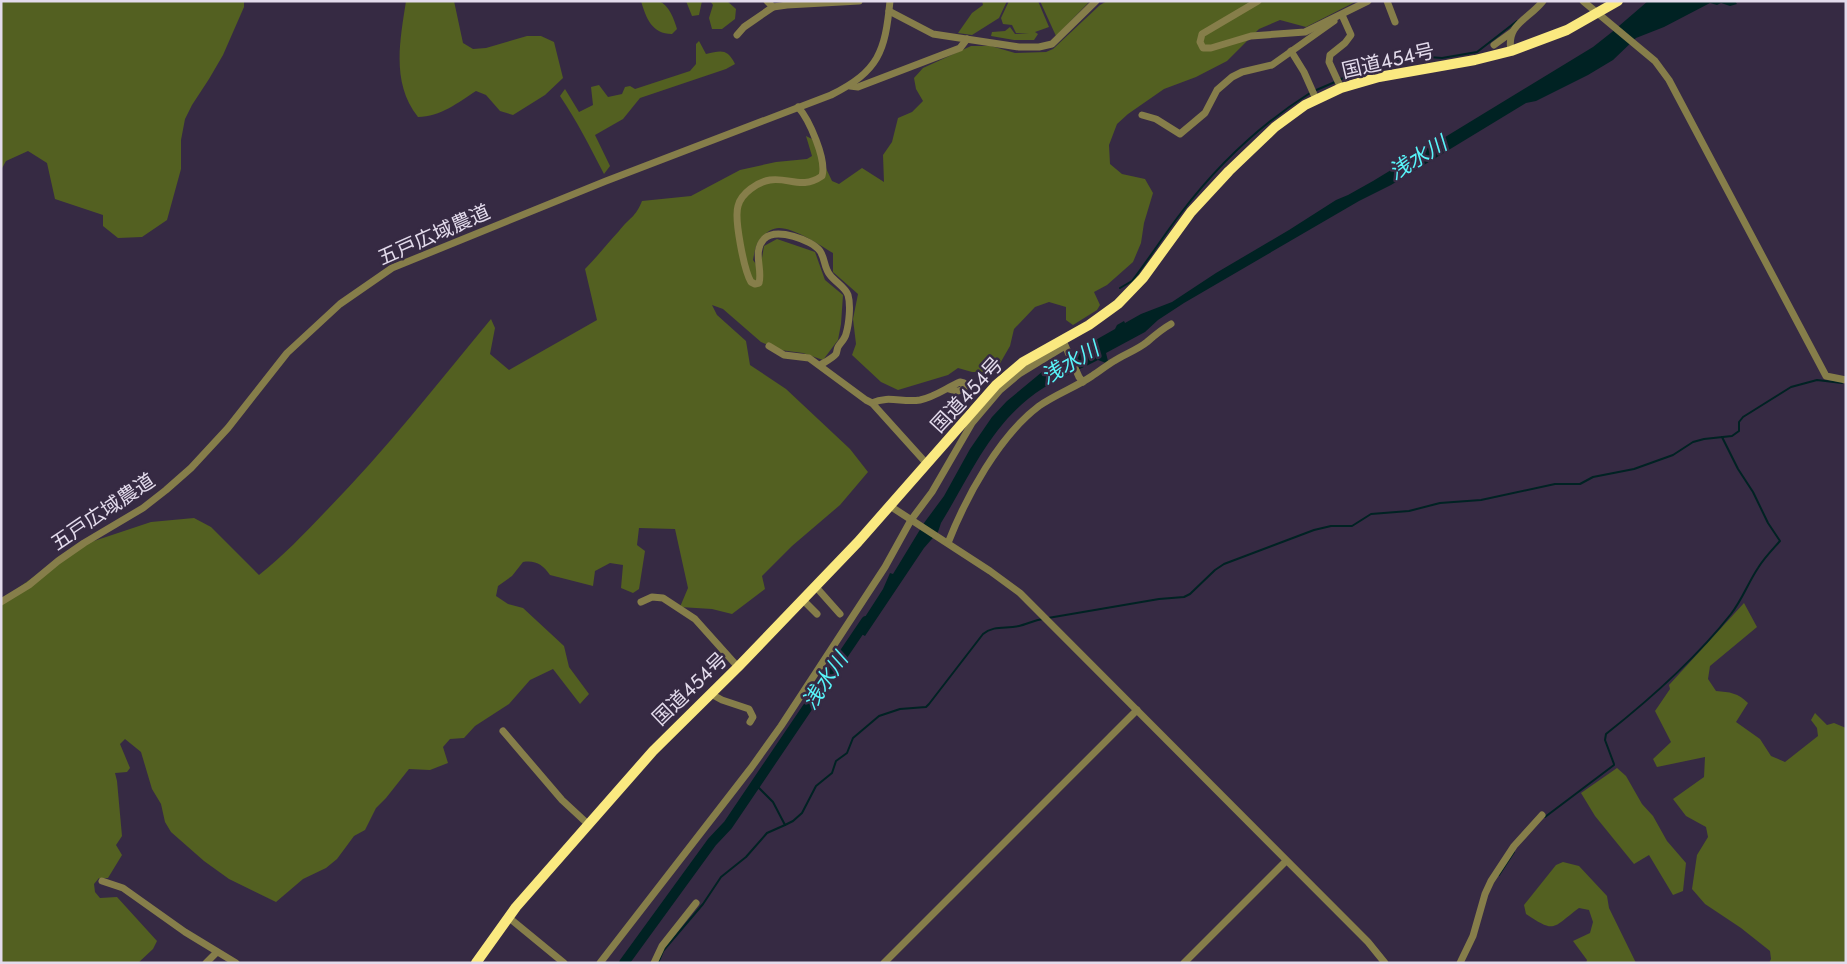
<svg xmlns="http://www.w3.org/2000/svg" width="1847" height="964" viewBox="0 0 1847 964" font-family="Jost,'Noto Sans JP',sans-serif">
<style>
.green{fill:#536021}
.water{fill:#002223}
.lines{fill:none;stroke-linecap:round;stroke-linejoin:round}
.stream{stroke:#002223;stroke-width:2}
.river{stroke:#002223;stroke-width:10}
.minor{stroke:#867e4a;stroke-width:7}
.highway{stroke:#fae980;stroke-width:10}
.labels{text-anchor:middle;dominant-baseline:central;stroke-width:5;stroke-linejoin:round;paint-order:stroke}
.street-label{font-size:20px;fill:#e3dbec;stroke:#362a43}
.water-label{font-size:21px;font-style:italic;fill:#58f5fa;stroke:#362a43}
</style>
<rect width="100%" height="100%" fill="#362a43"/>
<g class="green">
<path d="M1,1H244V7L223,55L209,79L192,105L185,119L181,140V169L167,220L142,237L118,238L103,226V215L55,199L47,163L28,151L6,161L1,170Z"/>
<path d="M406,1H454L463,43L473,49L486,48L527,36H541L554,42L563,78L545,95L513,115L500,111L486,95L476,91C459,102 440,117 418,117C391,83 400,41 406,1Z"/>
<path d="M641,1C646,1 654,0 659,1C669,5 674,19 677,29L672,34C652,34 646,18 641,1Z"/>
<path d="M686,1H702L699,15L692,16Z"/>
<path d="M710,1H727L736,9L735,19L722,29H712L709,18L713,5Z"/>
<path d="M982,1H1007L999,18L972,35L958,33L972,13L983,5Z"/>
<path d="M1009,1H1038L1049,27L1035,32L1038,34L1034,40H1014L991,36L992,32L1005,31L1010,27L1015,34L1029,33H1016L1012,25L1003,24L1001,18Z"/>
<path d="M1040,1H1090L1056,36Z"/>
<path d="M1107,1H1357L1306,27L1280,20L1259,29L1227,61L1196,77L1164,89L1128,114L1117,124L1109,145L1110,164L1122,174L1145,179L1153,193L1144,223L1141,243L1133,262L1107,285L1094,292L1100,305L1097,310L1073,325L1066,320V307L1049,302L1035,307L1014,329L1010,346L995,372H972L958,368L948,375L898,390L881,382L852,355L856,344L853,319L858,294L833,272V253C820,245 794,228 779,228C770,228 760,237 757,244C755,248 754,255 753,260L758,267L762,258L764,246L777,239L815,252L825,280L843,295L841,324L838,340L823,360L803,353L780,350L761,342L723,309L712,305L717,315L746,341L750,365L786,389L850,449L868,472L840,505L792,546L762,576L765,589L732,614L712,609L680,607L688,588L675,529L639,528L637,545L645,551L639,589L633,593L621,588L623,565L610,563L595,571L593,586L550,575C543,565 536,560 523,562L512,576L498,586L496,596L508,604L523,608L564,646L569,667L589,694L580,704L553,669L530,680L509,704L475,726L464,738L450,739L443,747L448,763L430,770L409,769L386,798L376,808L365,830L354,836L337,859L326,868L303,879L276,902L229,879L204,861L171,832L165,822L161,804L152,789L141,752L125,739L120,744L130,768L127,772L115,773L117,781L122,836L116,845L122,855L108,878H99L94,884L95,892L100,898L117,897L157,941L153,949L138,963H1V600L76,547L151,522L194,518L211,527L259,575C283,556 304,534 325,512C385,451 437,384 491,319L495,328L490,354L509,370L597,320L585,269C597,257 607,244 619,231C629,218 636,217 642,201L691,196L740,170L776,162L807,159L812,156L806,136L812,139L832,181L839,184L862,168L884,182L883,155L892,142L898,118L912,112L923,101L916,89L914,78L923,68L971,46H991L1015,53L1046,52L1053,49L1100,5Z"/>
<path d="M699,41L706,54C721,51 727,48 735,64L726,69L640,98L623,119L595,135L610,166L604,174C590,147 577,121 560,96L565,89L579,112L593,105L591,87L599,85L608,97L622,94L625,87L630,86L635,89L690,71L696,64V44Z"/>
<path d="M1744,603L1757,627L1710,666L1708,679L1716,691C1730,692 1738,693 1748,703L1736,722L1760,739L1771,756L1785,762L1818,736L1817,728L1811,720L1815,713L1827,725L1834,723L1846,728V963H1769L1771,959L1770,951L1741,928L1705,904L1692,889L1697,855L1708,837L1706,827L1686,816L1673,799L1704,777L1705,757L1657,767L1653,759L1671,742L1655,711L1670,689L1669,685Z"/>
<path d="M1617,768L1626,776L1642,804L1653,816L1667,841L1686,863L1683,891L1673,895L1649,855L1634,864L1595,816L1581,793Z"/>
<path d="M1563,862L1579,866L1607,896L1609,908L1636,963H1586L1587,960L1573,941L1590,933L1593,922L1589,910L1579,908C1552,928 1556,934 1526,914L1524,905L1556,865Z"/>
</g>
<path class="water" d="M1648,1H1735L1737,4L1730,6L1721,3L1717,5L1710,3L1664,27L1636,38L1613,60L1588,75L1536,101L1526,103L1391,185L1359,201L1184,303L1158,320L1145,332L1106,353L1108,361L1106,363L1098,360C1075,372 1048,382 1028,399C988,431 967,481 941,523L938,532L924,548L865,636L856,631L883,589L890,573L893,574L924,523L944,496L970,449L992,417L1007,401L1048,367L1115,329L1117,325L1124,321L1125,323L1141,314L1172,302L1216,273L1289,230L1336,200L1348,195L1373,181L1593,47L1612,32Z"/>
<g class="lines">
<g class="stream">
<path d="M1339,80L1362,69L1389,64L1406,59L1428,57L1442,58L1477,52L1517,21"/>
<path d="M1314,91L1335,82"/>
<path d="M1120,288L1132,281C1149,259 1164,235 1181,213C1216,167 1261,124 1310,93"/>
<path d="M1048,618L1159,599L1184,597L1190,594L1215,570L1224,564L1314,530L1331,526H1352L1371,514L1409,511L1440,503L1481,500L1555,484H1580L1593,477L1634,469L1673,455L1693,442L1704,439L1732,436L1739,431V422L1743,417L1791,387L1817,380L1842,383"/>
<path d="M1545,817L1614,765V764L1605,740L1606,734C1649,700 1697,657 1731,614C1742,600 1748,583 1758,568C1764,558 1772,550 1780,541L1768,523L1753,492L1738,469L1722,437"/>
<path d="M785,825L793,821L802,813L816,786L832,773L836,761L847,753L853,738L879,716L900,709L926,707L929,704L983,634C994,625 1006,629 1019,626C1027,624 1035,620 1043,619"/>
<path d="M1499,875L1514,852"/>
<path d="M658,963L663,951L703,904L721,877L746,857L767,833L785,825L773,802L756,785"/>
</g>
<path class="river" d="M624,963L712,842L728,825L866,621"/>
<g class="minor">
<path d="M767,1L773,7"/>
<path d="M1258,1L1202,34L1200,42L1203,48H1211L1251,36L1305,32L1368,1"/>
<path d="M1387,1L1395,22"/>
<path d="M1583,1L1655,61L1669,80L1826,376L1846,380"/>
<path d="M889,11L933,34L1019,47H1039L1052,44L1096,1"/>
<path d="M737,35L744,27L773,7L787,5L859,1"/>
<path d="M1494,45L1512,32"/>
<path d="M1291,51L1304,72L1316,99"/>
<path d="M1511,51C1506,24 1528,20 1543,1"/>
<path d="M850,86L858,87L960,48L967,39"/>
<path d="M1341,88L1329,62L1330,55L1345,43L1351,35L1342,15"/>
<path d="M798,107C809,119 827,160 822,176C802,190 789,177 770,180C758,182 741,193 738,206C734,219 744,270 751,282L755,284L759,283C763,269 752,252 764,239C776,227 812,240 820,251C825,258 824,268 830,275C835,282 845,287 848,295C851,305 849,324 846,334C845,339 841,342 838,347C837,349 837,352 836,354C833,358 825,362 820,365"/>
<path d="M1142,115L1156,119L1180,134L1205,113L1217,90L1232,77L1242,72L1272,65L1334,21"/>
<path d="M1064,343L1079,377L1083,382"/>
<path d="M769,346L784,355L809,358L866,400L872,403L927,464"/>
<path d="M872,403C888,395 903,403 920,400C935,397 946,388 960,382L964,383L965,387C960,393 955,391 949,389"/>
<path d="M890,506L990,571L1020,593L1368,942L1385,963"/>
<path d="M948,543C966,497 999,436 1039,406C1056,394 1076,387 1092,376C1100,371 1107,365 1114,361C1125,354 1137,350 1147,342C1155,335 1162,329 1171,324"/>
<path d="M816,587L840,614"/>
<path d="M803,600L817,614"/>
<path d="M1,602L29,585L58,561L84,543L143,508L166,490L191,468L228,428L287,353L340,304L392,268L606,181L831,95C879,71 885,52 890,1"/>
<path d="M641,602L652,597L663,598L695,619L738,667"/>
<path d="M711,694L722,700L749,709L753,717L750,722"/>
<path d="M503,731L562,800L589,825"/>
<path d="M102,881L123,888L185,932L236,963"/>
<path d="M508,917L564,963"/>
<path d="M206,963L216,953"/>
<path d="M600,963L751,768L781,726L885,567L911,520L932,492L972,423L1000,390L1019,374L1065,346"/>
<path d="M654,963L662,946L696,903"/>
<path d="M884,963L1137,710"/>
<path d="M1184,963L1286,861"/>
<path d="M1460,963L1473,936L1485,894L1491,881L1514,846L1542,815"/>
</g>
<path class="highway" d="M476,963L516,907L653,751L738,667L858,542L996,385L1023,362L1089,325L1118,304L1143,278L1191,212L1229,171L1275,127L1305,105L1341,88L1379,77L1475,60L1511,51L1567,30L1618,1"/>
</g>
<g class="labels">
<g class="street-label">
<text transform="translate(1388 61) rotate(-13)">国道454号</text>
<text transform="translate(434 235) rotate(-24)">五戸広域農道</text>
<text transform="translate(967 395) rotate(-47)">国道454号</text>
<text transform="translate(103 512) rotate(-34)">五戸広域農道</text>
<text transform="translate(690 689) rotate(-44)">国道454号</text>
</g>
<g class="water-label">
<text transform="translate(1418 158) rotate(-31)">浅水川</text>
<text transform="translate(1070 363) rotate(-30)">浅水川</text>
<text transform="translate(825 681) rotate(-56)">浅水川</text>
</g>
</g>
<rect width="1847" height="964" fill="none" stroke="#e3dbec" stroke-width="5"/>
</svg>
